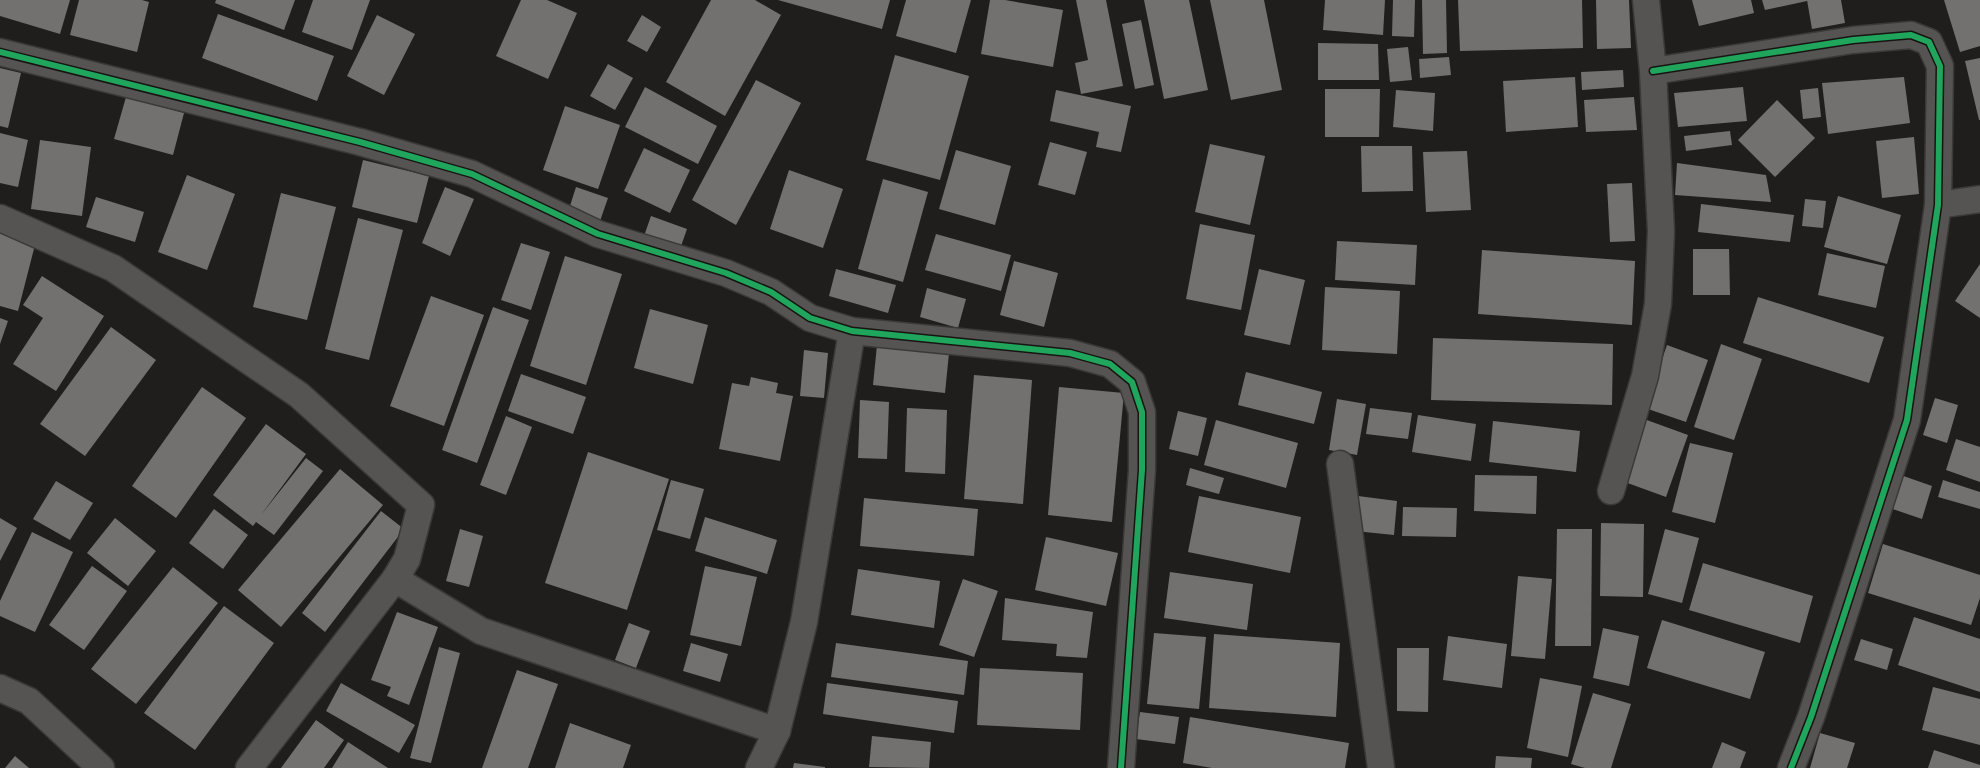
<svg xmlns="http://www.w3.org/2000/svg" width="1980" height="768" viewBox="0 0 1980 768" font-family="Barlow,sans-serif">
<style>
.building{fill:#727170}
.lines{fill:none;stroke-linecap:round;stroke-linejoin:round}
.street-casing{stroke:#3b3938;stroke-width:29}
.street{stroke:#565453;stroke-width:26}
.cycleway-casing{stroke:#181412;stroke-width:9}
.cycleway{stroke:#20a55d;stroke-width:6}
</style>
<rect width="100%" height="100%" fill="#201e1c"/>
<g class="building">
<path d="M0,0H70L60,34L0,16Z"/>
<path d="M79,0H142L149,2L137,52L70,35Z"/>
<path d="M216,0H295L284,30L215,3Z"/>
<path d="M313,0H370L352,50L302,32Z"/>
<path d="M521,0H547L577,13L548,79L496,56Z"/>
<path d="M711,0H755L781,15L725,116L666,82Z"/>
<path d="M778,0H890L882,29Z"/>
<path d="M906,0H971L956,53L896,36Z"/>
<path d="M990,0H1005L1063,10L1053,67L981,54Z"/>
<path d="M1076,0H1106L1123,86L1081,94L1075,63L1088,60Z"/>
<path d="M1144,0H1189L1208,90L1164,99Z"/>
<path d="M1210,0H1264L1282,90L1231,100Z"/>
<path d="M1325,0H1385L1383,35L1323,30Z"/>
<path d="M1393,0H1415L1414,37L1392,36Z"/>
<path d="M1422,0H1446L1447,53L1423,54Z"/>
<path d="M1458,0H1582L1583,48L1460,51Z"/>
<path d="M1596,0H1629L1631,48L1597,49Z"/>
<path d="M1692,0H1751L1754,13L1699,26Z"/>
<path d="M1762,0H1807V1L1765,10Z"/>
<path d="M1807,0H1841L1845,23L1812,29Z"/>
<path d="M1944,0H1980V46L1960,52Z"/>
<path d="M218,14L334,56L317,101L202,58Z"/>
<path d="M377,15L415,34L384,95L347,76Z"/>
<path d="M642,15L661,27L647,52L627,41Z"/>
<path d="M1141,20L1154,85L1135,89L1122,24Z"/>
<path d="M1318,43L1378,44L1379,80H1318Z"/>
<path d="M1408,47L1412,80L1390,82L1387,49Z"/>
<path d="M895,55L969,76L940,180L866,160Z"/>
<path d="M1449,57L1451,75L1420,78L1419,59Z"/>
<path d="M1980,58V120H1979L1965,61Z"/>
<path d="M608,64L633,78L615,110L590,96Z"/>
<path d="M0,68L21,73L8,128L0,126Z"/>
<path d="M1623,70L1624,87L1582,90L1581,72Z"/>
<path d="M1575,77L1578,127L1506,132L1503,81Z"/>
<path d="M1904,77L1910,123L1828,134L1822,83Z"/>
<path d="M756,80L801,103L736,225L692,200Z"/>
<path d="M645,87L717,126L698,164L625,127Z"/>
<path d="M1743,87L1747,121L1678,127L1674,93Z"/>
<path d="M1818,88L1821,117L1803,119L1800,90Z"/>
<path d="M1325,89H1380L1379,137H1325Z"/>
<path d="M1056,90L1131,106L1121,152L1096,147L1099,132L1050,121Z"/>
<path d="M1396,90L1435,93L1433,131L1393,127Z"/>
<path d="M126,97L184,113L173,155L114,139Z"/>
<path d="M1634,97L1637,130L1586,132L1584,100Z"/>
<path d="M1777,100L1815,138L1775,177L1738,140Z"/>
<path d="M565,106L620,125L598,189L543,170Z"/>
<path d="M1730,131L1732,145L1686,151L1684,136Z"/>
<path d="M0,133L28,140L18,187L0,183Z"/>
<path d="M1914,137L1919,194L1882,198L1876,141Z"/>
<path d="M40,140L91,147L82,216L31,209Z"/>
<path d="M1050,142L1087,152L1075,195L1038,185Z"/>
<path d="M1210,144L1265,156L1250,225L1195,212Z"/>
<path d="M1361,146H1412L1413,191L1362,192Z"/>
<path d="M644,148L690,170L670,213L624,191Z"/>
<path d="M956,150L1011,166L995,225L939,209Z"/>
<path d="M1467,151L1471,210L1426,212L1423,152Z"/>
<path d="M363,160L429,176L417,223L352,207Z"/>
<path d="M1677,163L1766,175L1771,202L1675,195Z"/>
<path d="M789,170L843,189L823,248L770,229Z"/>
<path d="M187,175L235,194L207,270L158,252Z"/>
<path d="M883,179L928,192L903,282L858,269Z"/>
<path d="M1632,183L1635,241L1610,242L1607,184Z"/>
<path d="M445,187L474,199L450,256L422,243Z"/>
<path d="M576,187L608,198L600,221L569,209Z"/>
<path d="M281,193L336,207L307,320L253,307Z"/>
<path d="M1838,196L1901,215L1887,264L1824,247Z"/>
<path d="M96,197L144,212L135,242L86,227Z"/>
<path d="M1805,199L1826,201L1823,228L1802,226Z"/>
<path d="M1701,204L1794,215L1790,242L1698,232Z"/>
<path d="M651,216L687,229L680,249L644,236Z"/>
<path d="M358,218L403,230L369,360L325,349Z"/>
<path d="M1200,224L1255,235L1241,310L1186,299Z"/>
<path d="M0,231L36,241L18,311L0,306Z"/>
<path d="M936,234L1011,255L1001,291L925,270Z"/>
<path d="M1337,241L1417,245L1415,285L1335,280Z"/>
<path d="M521,243L550,252L531,310L501,300Z"/>
<path d="M1693,249H1729L1730,295H1693Z"/>
<path d="M1482,250L1635,261L1632,325L1478,314Z"/>
<path d="M1827,253L1885,266L1876,308L1818,295Z"/>
<path d="M565,256L622,274L586,385L530,366Z"/>
<path d="M1014,261L1058,273L1044,327L1000,315Z"/>
<path d="M1980,264V318L1955,301Z"/>
<path d="M836,269L896,285L888,313L829,296Z"/>
<path d="M1259,269L1305,280L1290,345L1244,335Z"/>
<path d="M42,276L104,316L56,391L13,364L43,318L23,305Z"/>
<path d="M1325,287L1400,291L1397,354L1322,350Z"/>
<path d="M927,288L966,299L958,328L920,317Z"/>
<path d="M431,296L484,315L444,426L390,406Z"/>
<path d="M1758,297L1884,337L1869,383L1743,343Z"/>
<path d="M493,307L529,320L477,463L442,450Z"/>
<path d="M650,309L708,325L693,384L634,368Z"/>
<path d="M0,318L8,321L0,344Z"/>
<path d="M111,327L156,360L85,456L40,424Z"/>
<path d="M1433,338L1613,344L1612,405L1431,400Z"/>
<path d="M1721,344L1762,359L1734,440L1694,427Z"/>
<path d="M877,345L949,353L945,393L873,385Z"/>
<path d="M1667,345L1708,360L1686,422L1645,408Z"/>
<path d="M804,350L828,353L824,398L800,396Z"/>
<path d="M1246,372L1322,392L1314,424L1238,405Z"/>
<path d="M521,374L586,397L573,434L508,411Z"/>
<path d="M974,375L1032,380L1023,504L964,499Z"/>
<path d="M751,377L778,383L776,393L793,396L780,461L719,449L732,383L749,386Z"/>
<path d="M202,387L246,418L176,518L132,486Z"/>
<path d="M1059,387L1124,393L1112,522L1048,515Z"/>
<path d="M1935,398L1958,405L1947,443L1923,435Z"/>
<path d="M1337,399L1366,404L1357,455L1329,450Z"/>
<path d="M860,400L889,402L887,459L858,458Z"/>
<path d="M907,408L947,410L945,474L905,472Z"/>
<path d="M1370,408L1412,413L1408,439L1366,434Z"/>
<path d="M1178,411L1207,418L1198,456L1169,449Z"/>
<path d="M1418,415L1476,424L1471,461L1412,452Z"/>
<path d="M506,416L532,427L506,495L480,485Z"/>
<path d="M1644,419L1688,435L1666,497L1622,481Z"/>
<path d="M1216,420L1298,443L1286,488L1204,465Z"/>
<path d="M1493,421L1580,431L1576,472L1489,462Z"/>
<path d="M266,424L306,454L261,515L306,458L323,471L274,535L256,522L253,526L213,495Z"/>
<path d="M1956,439L1980,447V482L1946,470Z"/>
<path d="M1690,443L1733,453L1715,523L1672,512Z"/>
<path d="M588,452L669,479L627,610L545,583Z"/>
<path d="M1190,468L1224,478L1219,494L1186,485Z"/>
<path d="M340,469L383,505L281,627L238,590Z"/>
<path d="M1892,472L1932,486L1922,519L1881,505Z"/>
<path d="M1475,475L1537,476L1536,514L1474,511Z"/>
<path d="M671,480L704,489L690,539L657,530Z"/>
<path d="M1943,480L1980,492V509L1938,497Z"/>
<path d="M56,481L93,503L70,540L33,519Z"/>
<path d="M1199,496L1301,517L1290,573L1188,552Z"/>
<path d="M1358,496L1397,501L1394,535L1355,531Z"/>
<path d="M864,498L978,509L974,556L860,546Z"/>
<path d="M1403,507L1457,508L1456,537L1402,536Z"/>
<path d="M214,509L248,535L223,569L189,543Z"/>
<path d="M381,511L404,529L325,632L302,613Z"/>
<path d="M705,517L777,540L767,574L695,551Z"/>
<path d="M0,518L17,528L0,561Z"/>
<path d="M115,518L156,551L128,586L87,553Z"/>
<path d="M1601,523L1644,524L1643,597L1600,596Z"/>
<path d="M460,529L483,536L469,587L446,581Z"/>
<path d="M1557,529H1592L1591,646H1555Z"/>
<path d="M1665,529L1699,538L1682,603L1648,594Z"/>
<path d="M32,532L73,552L35,632L0,616V601Z"/>
<path d="M1046,537L1118,553L1106,606L1035,590Z"/>
<path d="M1883,544L1980,575V598L1971,625L1868,593Z"/>
<path d="M1703,563L1813,596L1800,643L1689,610Z"/>
<path d="M92,566L127,591L84,650L49,625Z"/>
<path d="M705,566L757,577L741,646L690,635Z"/>
<path d="M173,567L218,603L136,704L91,669Z"/>
<path d="M858,569L940,581L934,628L851,615Z"/>
<path d="M1170,572L1253,584L1247,630L1164,618Z"/>
<path d="M1518,576L1552,579L1545,659L1511,656Z"/>
<path d="M963,579L998,591L974,657L939,645Z"/>
<path d="M1005,598L1093,612L1087,658L1056,656L1057,644L1002,640Z"/>
<path d="M224,606L274,643L195,750L144,713Z"/>
<path d="M397,612L438,627L409,705L387,696L391,687L371,680Z"/>
<path d="M1914,617L1980,639V692L1898,665Z"/>
<path d="M1662,620L1765,652L1750,699L1647,668Z"/>
<path d="M629,623L650,631L636,668L615,660Z"/>
<path d="M1603,628L1639,636L1629,686L1593,678Z"/>
<path d="M1154,633L1206,637L1199,709L1147,704Z"/>
<path d="M1214,634L1340,643L1336,717L1209,708Z"/>
<path d="M1448,636L1507,644L1502,688L1443,680Z"/>
<path d="M1861,639L1893,649L1887,670L1854,660Z"/>
<path d="M691,643L728,654L720,682L683,671Z"/>
<path d="M836,643L968,661L964,695L831,677Z"/>
<path d="M439,647L460,653L431,763L410,758Z"/>
<path d="M1397,648H1429L1428,712L1397,711Z"/>
<path d="M980,668L1083,673L1080,730L977,725Z"/>
<path d="M517,670L558,684L528,768H482Z"/>
<path d="M1540,678L1582,686L1568,757L1527,748Z"/>
<path d="M341,683L415,725L399,753L326,711Z"/>
<path d="M827,683L958,701L954,733L823,714Z"/>
<path d="M1933,687L1980,699V745L1922,730Z"/>
<path d="M1593,693L1631,704L1611,768H1585L1571,764Z"/>
<path d="M1140,712L1179,717L1175,744L1136,739Z"/>
<path d="M1190,717L1349,743L1345,768H1212L1183,763Z"/>
<path d="M316,720L344,740L324,768H281Z"/>
<path d="M570,723L631,745L623,768H555Z"/>
<path d="M1820,733L1855,743L1847,768H1810Z"/>
<path d="M872,736L931,742L929,768L869,767Z"/>
<path d="M348,742L388,768H332Z"/>
<path d="M1722,742L1746,752L1740,768H1712Z"/>
<path d="M1934,750L1980,765V768H1928Z"/>
<path d="M15,756L29,768H5Z"/>
<path d="M1496,756L1532,758L1531,768H1495Z"/>
<path d="M794,763L825,767V768H793Z"/>
</g>
<g class="lines">
<defs>
<g id="street">
<path d="M0,52L360,142L472,174L598,234L726,273L771,292L810,318L852,331L1070,353L1110,364L1132,382L1142,412V470L1121,768"/>
<path d="M1653,71L1853,40L1911,35L1929,42L1940,66L1938,205L1907,420L1811,717L1791,768"/>
<path d="M1938,205L1980,199"/>
<path d="M0,218L113,268L299,395L421,505L407,559L395,579L249,768"/>
<path d="M1340,464L1381,768"/>
<path d="M1611,491L1645,376L1658,304L1661,231L1653,71L1646,0"/>
<path d="M395,579L481,631L777,731"/>
<path d="M0,688L29,701L101,768"/>
<path d="M759,768L777,731L804,622L852,331"/>
</g>
</defs>
<use href="#street" class="street-casing"/>
<use href="#street" class="street"/>
<defs>
<g id="cycleway">
<path d="M0,52L360,142L472,174L598,234L726,273L771,292L810,318L852,331L1070,353L1110,364L1132,382L1142,412V470L1121,768"/>
<path d="M1653,71L1853,40L1911,35L1929,42L1940,66L1938,205L1907,420L1811,717L1791,768"/>
</g>
</defs>
<use href="#cycleway" class="cycleway-casing"/>
<use href="#cycleway" class="cycleway"/>
</g>
</svg>
